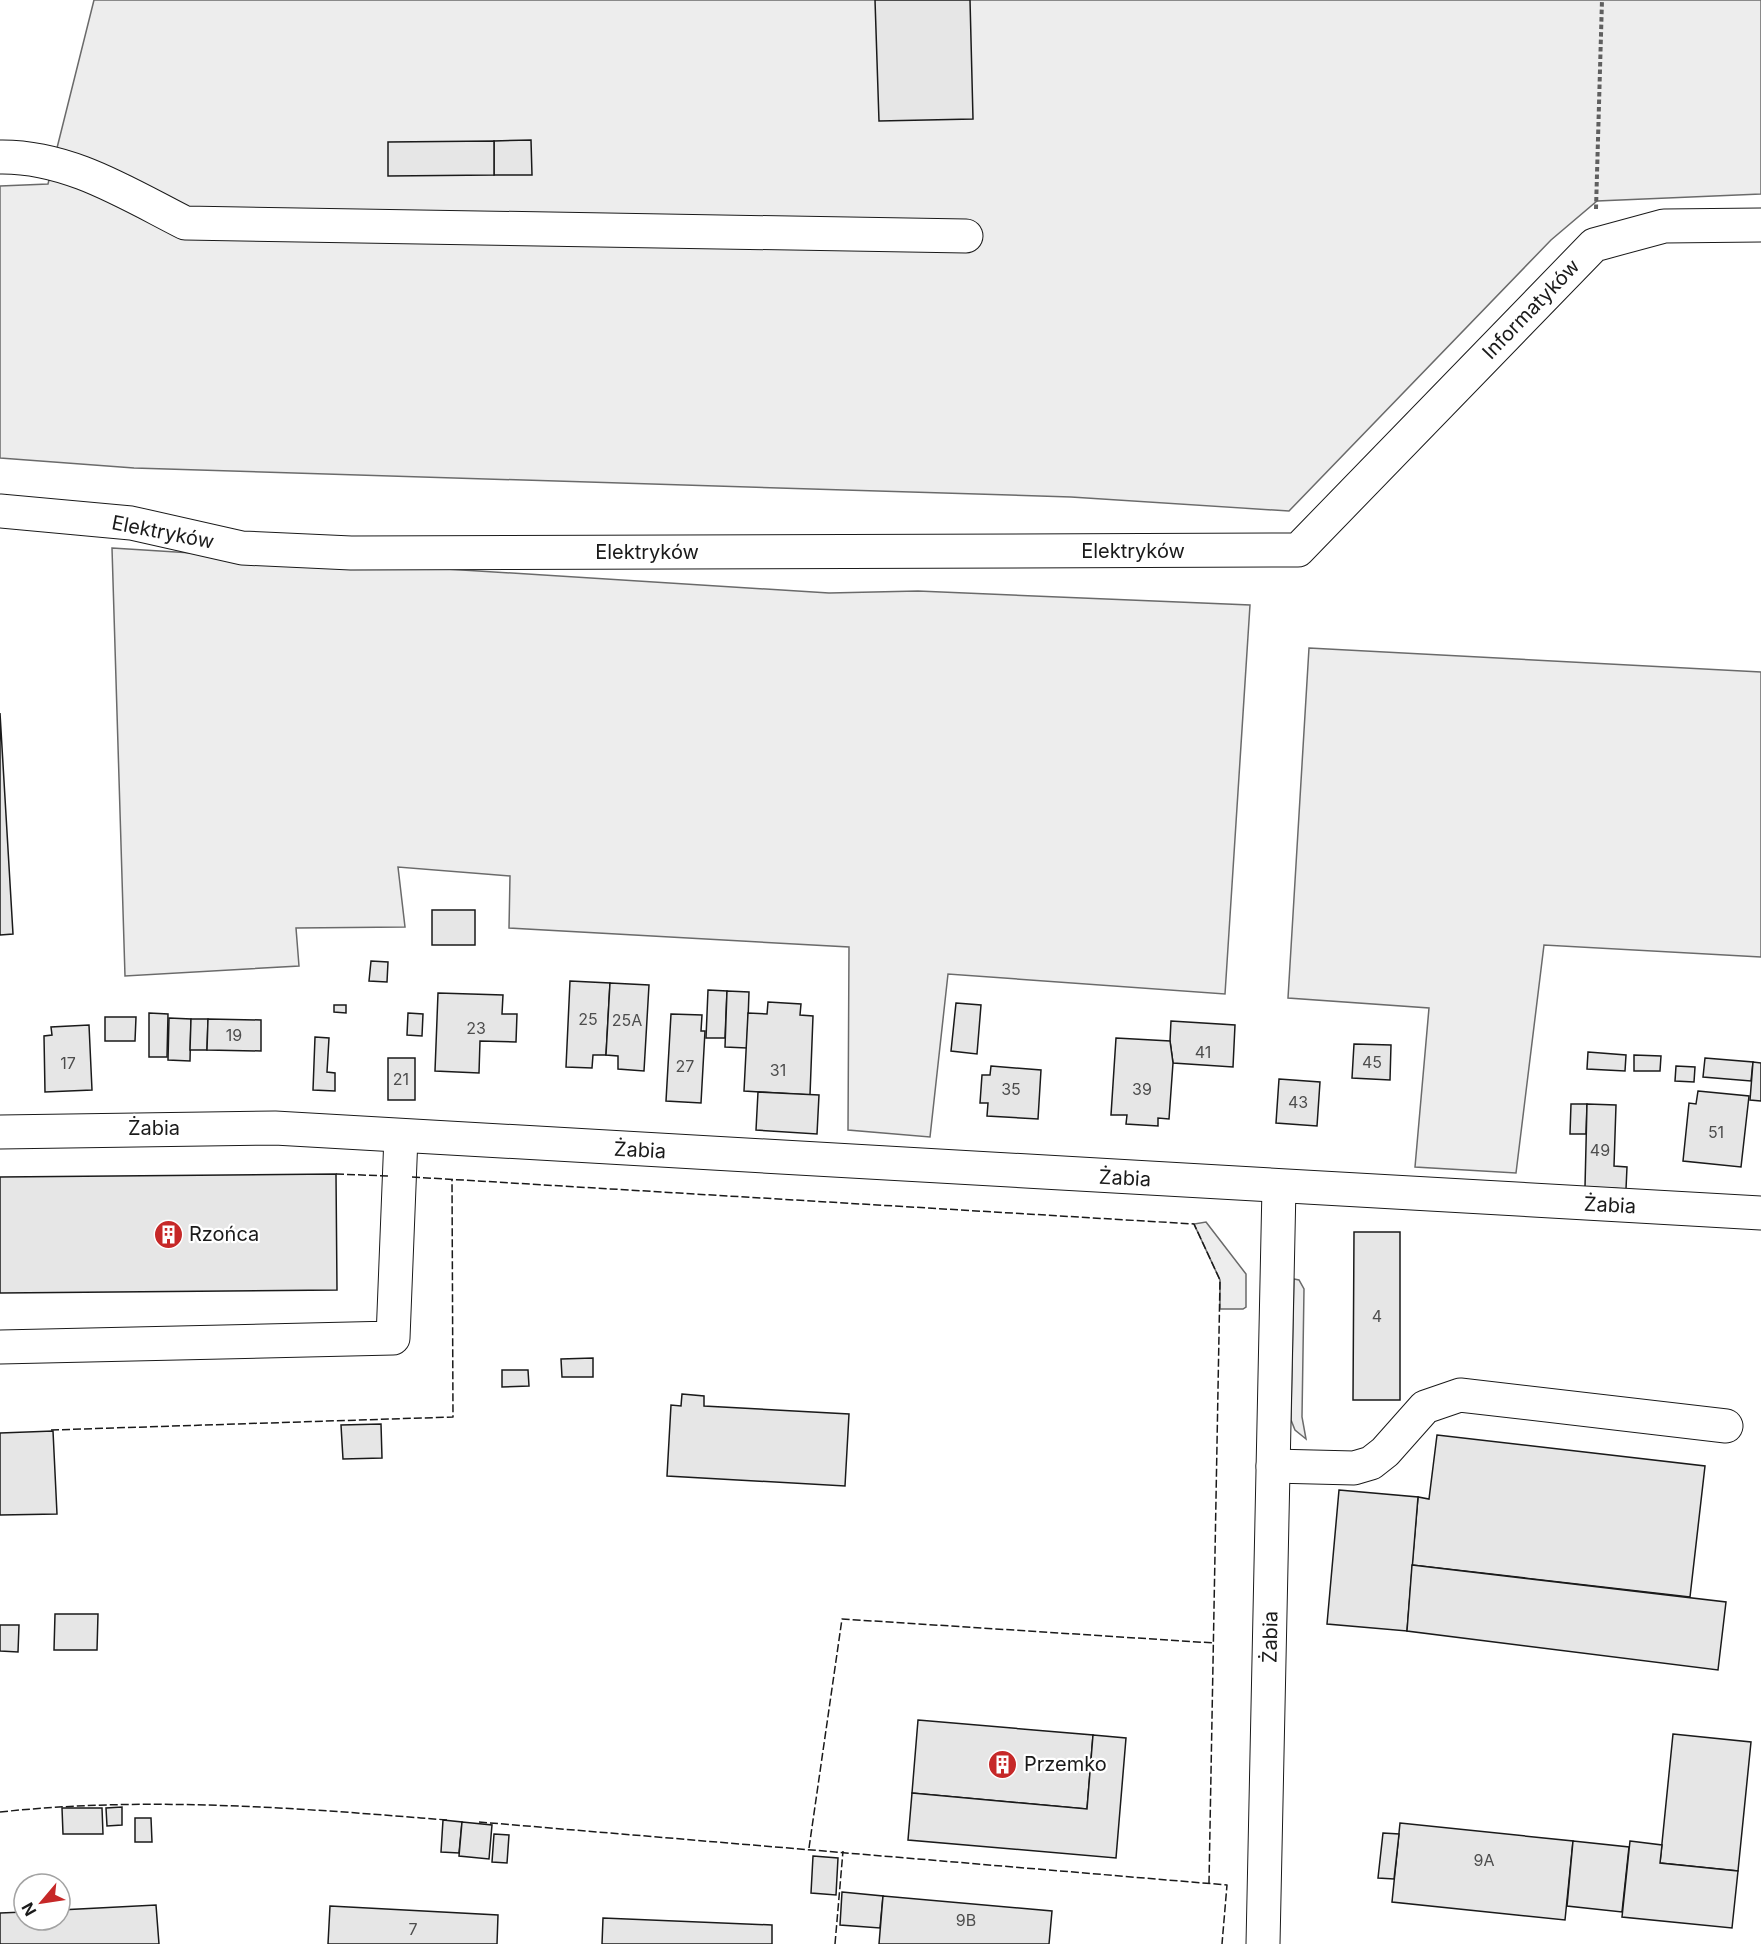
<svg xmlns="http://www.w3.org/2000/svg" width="1761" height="1944" viewBox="0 0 1761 1944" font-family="Inter,sans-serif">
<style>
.green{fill:#ededed;stroke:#6a6a6a;stroke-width:1.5}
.building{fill:#e6e6e6;stroke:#1a1a1a;stroke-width:1.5}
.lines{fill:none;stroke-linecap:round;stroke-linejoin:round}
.minor-casing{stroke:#1a1a1a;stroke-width:35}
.path{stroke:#5f5f5f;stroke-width:4;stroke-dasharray:4.5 3;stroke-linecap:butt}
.minor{stroke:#fff;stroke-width:33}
.fence{stroke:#1a1a1a;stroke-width:1.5;stroke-dasharray:8 3;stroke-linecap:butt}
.labels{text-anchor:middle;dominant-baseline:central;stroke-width:4.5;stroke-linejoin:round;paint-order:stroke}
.number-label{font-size:16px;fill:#4d4d4d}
.street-label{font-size:20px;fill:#1a1a1a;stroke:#fff}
.poi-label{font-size:20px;fill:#1a1a1a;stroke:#fff;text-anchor:start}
</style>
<rect width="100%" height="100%" fill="#fff"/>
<g class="green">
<path d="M94,0H1761V194L1597,201L1551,240L1289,511L1071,497L134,468L0,458V186L48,184Z"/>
<path d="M112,548L829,593L918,591L1250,605L1225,994L948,974L930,1137L848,1130L849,947L509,928L510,876L398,867L405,927L296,928L299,966L125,976Z"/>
<path d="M1309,648L1761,672V957L1544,945L1516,1173L1415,1167L1429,1008L1288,998Z"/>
<path d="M1206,1222L1246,1274V1307L1243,1309H1220V1280L1194,1224Z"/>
<path d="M1294,1279L1299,1280L1304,1289L1302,1417L1306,1439L1295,1430L1291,1420Z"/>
</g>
<g class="building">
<path d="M875,0H970L973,119L879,121Z"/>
<path d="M531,140L532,175H494V141Z"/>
<path d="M494,141V175L388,176V142Z"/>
<path d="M0,713L13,934L0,935Z"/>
<rect x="432" y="910" width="43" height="35"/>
<path d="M371,961L388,962L387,982L369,981Z"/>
<path d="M570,981L610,983L606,1055H593L592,1068L566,1067Z"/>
<path d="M610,983L649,985L644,1071L618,1069V1056L606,1055Z"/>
<path d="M708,990L727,991L725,1038H706Z"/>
<path d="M727,991L749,992L747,1048L725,1047Z"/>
<path d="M438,993L503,995L502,1014H517L516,1042L480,1041L479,1073L435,1071Z"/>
<path d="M768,1002L801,1004L800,1015L813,1016L810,1095L744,1091L748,1013L767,1014Z"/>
<path d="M956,1003L981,1005L977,1054L951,1051Z"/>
<path d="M334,1005H346V1013L334,1012Z"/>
<path d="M149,1013L168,1014L167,1057H149Z"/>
<path d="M408,1013L423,1014L422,1036L407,1035Z"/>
<path d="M671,1014L702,1015L701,1031H705L701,1103L666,1101Z"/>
<path d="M105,1017H136L135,1041H105Z"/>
<path d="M169,1018L191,1019L190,1061L168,1060Z"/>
<path d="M191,1019H208L207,1050H190Z"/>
<path d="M208,1019L261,1020V1051L207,1050Z"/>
<path d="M1171,1021L1235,1025L1233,1067L1173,1063L1170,1041Z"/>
<path d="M89,1025L92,1090L45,1092L44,1036L52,1035L51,1027Z"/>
<path d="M315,1037L329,1038L327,1072L335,1073V1091L313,1090Z"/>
<path d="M1116,1038L1170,1041L1173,1063L1169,1119L1158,1118V1126L1126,1124L1127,1115H1111Z"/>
<path d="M1354,1044L1391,1045L1390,1080L1352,1078Z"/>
<path d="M1588,1052L1626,1055L1625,1071L1587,1069Z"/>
<path d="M1634,1055L1661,1056L1660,1071H1634Z"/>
<rect x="388" y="1058" width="27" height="42"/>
<path d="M1705,1058L1753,1062L1751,1081L1703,1077Z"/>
<path d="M1753,1062L1761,1063V1101L1750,1100Z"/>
<path d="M991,1066L1041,1070L1038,1119L987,1116L988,1103H980L982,1075H990Z"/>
<path d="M1676,1066L1695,1067L1694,1082L1675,1081Z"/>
<path d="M1279,1079L1320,1082L1317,1126L1276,1123Z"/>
<path d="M1698,1091L1749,1096L1741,1167L1683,1161L1689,1103L1696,1104Z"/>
<path d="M758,1092L819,1095L817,1134L756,1130Z"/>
<path d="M1571,1104H1587L1586,1134H1570Z"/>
<path d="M1587,1104L1616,1105L1614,1166L1627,1167L1626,1189L1585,1187Z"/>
<path d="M336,1174L337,1290L0,1293V1177Z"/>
<path d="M1354,1232H1400V1400H1353Z"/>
<path d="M593,1358V1377H562L561,1359Z"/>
<path d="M502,1370H528L529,1386L502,1387Z"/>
<path d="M682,1394L704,1396V1406L849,1414L845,1486L667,1476L671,1405L681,1406Z"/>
<path d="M381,1424L382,1458L343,1459L341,1425Z"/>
<path d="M53,1431L57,1514L0,1515V1433Z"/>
<path d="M1437,1435L1705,1466L1690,1597L1412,1565L1418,1497L1429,1499Z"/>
<path d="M1339,1490L1418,1497L1407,1631L1327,1624Z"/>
<path d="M1412,1565L1726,1602L1718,1670L1407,1631Z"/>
<path d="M55,1614H98L97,1650H54Z"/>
<path d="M0,1625H19L18,1652L0,1651Z"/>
<path d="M918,1720L1093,1735L1087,1809L912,1793Z"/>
<path d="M1673,1734L1751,1742L1738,1871L1660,1863Z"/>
<path d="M1093,1735L1126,1738L1116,1858L908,1840L912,1793L1087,1809Z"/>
<path d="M122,1807V1825L107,1826L106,1808Z"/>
<path d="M62,1808H102L103,1834H63Z"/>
<path d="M135,1818H151L152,1842H135Z"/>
<path d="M443,1820L462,1822L459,1853L441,1852Z"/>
<path d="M462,1822L492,1825L489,1859L459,1856Z"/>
<path d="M1400,1823L1573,1841L1565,1920L1392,1902Z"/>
<path d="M1383,1833L1399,1834L1394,1879L1378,1878Z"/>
<path d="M494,1834L509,1835L507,1863L492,1862Z"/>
<path d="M1573,1841L1629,1847L1622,1912L1567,1906Z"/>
<path d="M1630,1841L1662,1845L1660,1863L1738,1871L1732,1928L1622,1917Z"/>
<path d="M813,1856L838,1858L836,1895L811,1893Z"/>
<path d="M842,1892L883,1896L880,1928L840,1925Z"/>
<path d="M883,1896L1052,1911L1049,1944H879Z"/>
<path d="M156,1905L159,1944H0V1913L24,1912V1920H60V1910Z"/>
<path d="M330,1906L498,1915L497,1944H328Z"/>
<path d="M603,1918L772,1925V1944H602Z"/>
</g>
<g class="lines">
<defs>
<g id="minor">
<path d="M0,157C68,156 126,193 185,223L966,236"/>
<path d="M0,511L131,523L242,548L351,553L1298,550L1594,245L1664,226L1761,225"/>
<path d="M0,1132L275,1128L1761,1213"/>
<path d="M0,1347L393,1338L401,1136"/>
<path d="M1273,1466L1354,1468L1371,1463L1385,1452L1425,1407L1460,1395L1726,1426"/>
<path d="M1263,1944L1279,1187"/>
</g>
</defs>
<use href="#minor" class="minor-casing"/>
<path class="path" d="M1596,209L1602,0"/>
<use href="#minor" class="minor"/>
<g class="fence">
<path d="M336,1174L388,1176"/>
<path d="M412,1177L1194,1224L1220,1280L1209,1883"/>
<path d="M51,1430L453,1417L452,1179"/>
<path d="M0,1812C149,1796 298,1808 447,1820"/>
<path d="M479,1822L1227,1885L1222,1944"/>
<path d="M809,1848L842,1619L1214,1643"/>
<path d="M835,1944L843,1851"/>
</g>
</g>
<defs>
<symbol id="building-disc" viewBox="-11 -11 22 22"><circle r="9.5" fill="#c62828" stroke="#fff"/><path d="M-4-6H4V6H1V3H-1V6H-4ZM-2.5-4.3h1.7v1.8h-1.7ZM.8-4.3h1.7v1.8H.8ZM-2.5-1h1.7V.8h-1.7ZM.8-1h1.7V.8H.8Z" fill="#fff"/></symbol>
</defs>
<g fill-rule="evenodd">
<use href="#building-disc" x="152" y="1218" width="33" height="33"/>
<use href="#building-disc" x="986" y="1748" width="33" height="33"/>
</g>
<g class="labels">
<g class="number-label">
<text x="588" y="1019">25</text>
<text x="627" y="1020">25A</text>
<text x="476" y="1028">23</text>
<text x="234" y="1035">19</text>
<text x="1203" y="1052">41</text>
<text x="1372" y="1062">45</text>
<text x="68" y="1063">17</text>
<text x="685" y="1066">27</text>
<text x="778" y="1070">31</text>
<text x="401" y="1079">21</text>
<text x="1011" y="1089">35</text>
<text x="1142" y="1089">39</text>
<text x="1298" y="1102">43</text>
<text x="1716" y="1132">51</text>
<text x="1600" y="1150">49</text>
<text x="1377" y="1316">4</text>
<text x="1484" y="1860">9A</text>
<text x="966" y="1920">9B</text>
<text x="413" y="1929">7</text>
</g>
<g class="street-label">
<text transform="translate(1531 309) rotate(-46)">Informatyków</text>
<text transform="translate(163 532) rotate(11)">Elektryków</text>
<text x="1133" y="551">Elektryków</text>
<text x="647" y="552">Elektryków</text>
<text x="154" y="1128">Żabia</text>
<text transform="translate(640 1150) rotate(3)">Żabia</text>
<text transform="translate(1125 1178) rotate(3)">Żabia</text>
<text transform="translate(1610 1205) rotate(3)">Żabia</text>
<text transform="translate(1270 1637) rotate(-89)">Żabia</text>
</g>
<g class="poi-label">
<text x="189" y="1234">Rzońca</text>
<text x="1024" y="1764">Przemko</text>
</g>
</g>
<g transform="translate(42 1902) rotate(241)"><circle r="28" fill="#ffffff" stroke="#a3a3a3" stroke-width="1.5"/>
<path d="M0-4.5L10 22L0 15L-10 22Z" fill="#c62828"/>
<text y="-9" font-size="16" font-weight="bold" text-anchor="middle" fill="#1a1a1a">N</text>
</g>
</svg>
